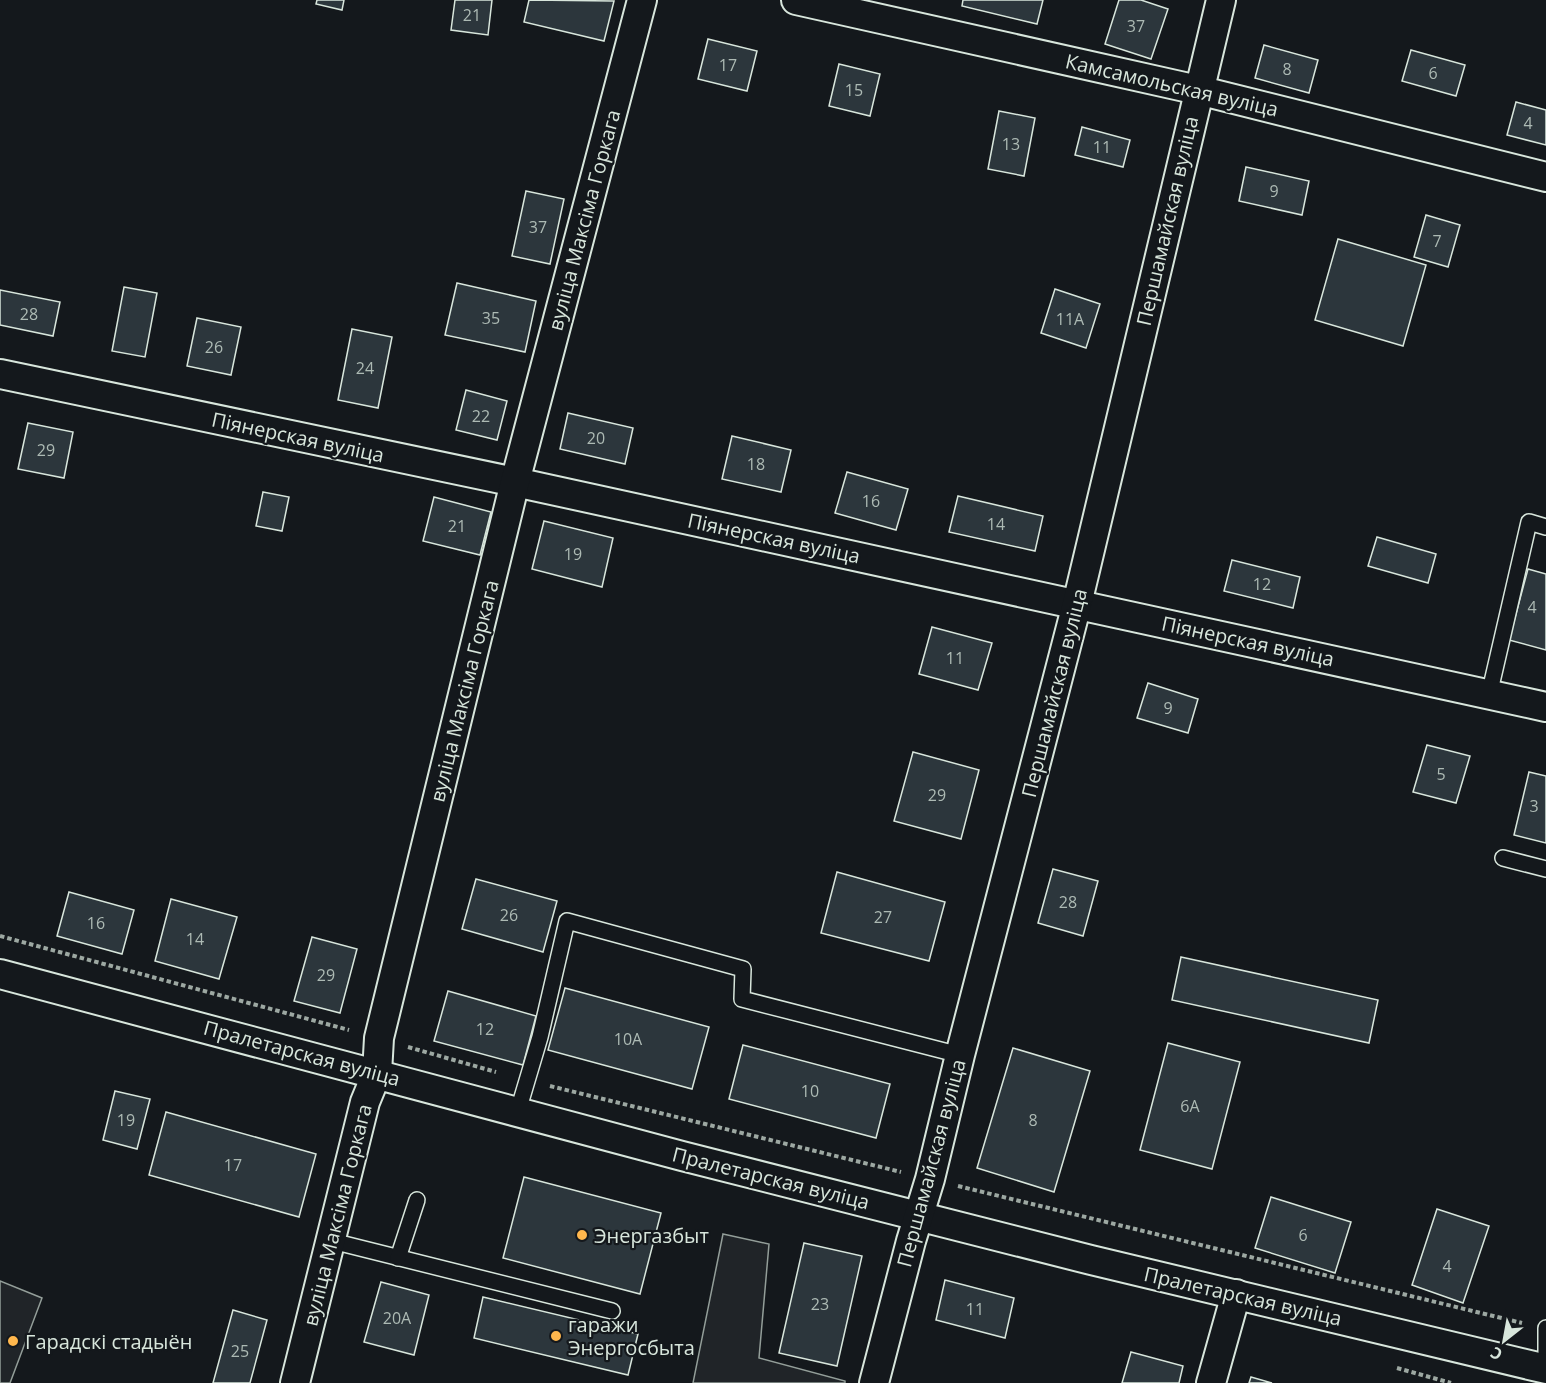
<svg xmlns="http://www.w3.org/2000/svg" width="1546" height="1383" viewBox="0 0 1546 1383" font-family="'Open Sans',sans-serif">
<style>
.green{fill:#202428;stroke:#939e99;stroke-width:1.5}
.building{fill:#2c363c;stroke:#d8e6dc;stroke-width:1.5}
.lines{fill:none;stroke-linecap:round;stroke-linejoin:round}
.service-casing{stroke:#d8e6dc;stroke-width:18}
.minor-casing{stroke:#d8e6dc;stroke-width:32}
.path{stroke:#9da8a2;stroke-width:4;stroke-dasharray:4.5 3;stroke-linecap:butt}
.service{stroke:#14181c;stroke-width:15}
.minor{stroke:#14181c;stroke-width:28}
.poi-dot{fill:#ffb74d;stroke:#14181c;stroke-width:2}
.labels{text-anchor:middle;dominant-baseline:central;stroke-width:4.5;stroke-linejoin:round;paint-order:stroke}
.number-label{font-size:16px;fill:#adbab4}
.street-label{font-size:20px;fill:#d8e6dc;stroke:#14181c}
.poi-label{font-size:20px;fill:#d8e6dc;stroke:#14181c;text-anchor:start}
</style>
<rect width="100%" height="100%" fill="#14181c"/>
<g class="green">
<path d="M723,1234L769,1244L759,1358L845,1381V1383H693Z"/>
<path d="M0,1281L42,1298L10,1383H0Z"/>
</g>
<g class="building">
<path d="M317,0H344L342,10L316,4Z"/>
<path d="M455,0H492L488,35L451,30Z"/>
<path d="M529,0L614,1L604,41L524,22Z"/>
<path d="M963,0H1043L1037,24L962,6Z"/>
<path d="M1119,0H1141L1168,9L1151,59L1105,44Z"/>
<path d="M708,39L757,51L747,91L698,79Z"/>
<path d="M1264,45L1318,60L1309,93L1255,78Z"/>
<path d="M1411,50L1465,65L1456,96L1402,81Z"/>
<path d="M839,64L880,74L870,116L829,106Z"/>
<path d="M1516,102L1546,110V145L1507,135Z"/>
<path d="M999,111L1035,118L1024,176L988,169Z"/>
<path d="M1082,127L1130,140L1123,167L1075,155Z"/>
<path d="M1246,167L1309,181L1302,215L1239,201Z"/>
<path d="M526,191L564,199L550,264L512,256Z"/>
<path d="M1426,215L1460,225L1448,267L1414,257Z"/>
<path d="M1338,239L1426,265L1403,346L1315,320Z"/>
<path d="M457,283L536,301L525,352L445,335Z"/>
<path d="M124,287L157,293L145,357L112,351Z"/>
<path d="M1055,289L1100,304L1086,348L1041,333Z"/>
<path d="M0,290L60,302L53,336L0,325Z"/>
<path d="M197,318L241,327L231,375L187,366Z"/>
<path d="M352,329L392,337L378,408L338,400Z"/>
<path d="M466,390L507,401L497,440L456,430Z"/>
<path d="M568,413L633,428L625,464L560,449Z"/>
<path d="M28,423L73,432L64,478L18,469Z"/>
<path d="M732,436L791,450L781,492L722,479Z"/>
<path d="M847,472L908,489L896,530L835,513Z"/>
<path d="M263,492L289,497L282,531L256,526Z"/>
<path d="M958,496L1043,516L1035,551L949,532Z"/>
<path d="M434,497L491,512L480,555L423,541Z"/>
<path d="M544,521L613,538L602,587L532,569Z"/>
<path d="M1377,537L1436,554L1428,583L1368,566Z"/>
<path d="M1232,560L1300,577L1293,608L1224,591Z"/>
<path d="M1528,569L1546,574V650L1509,640Z"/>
<path d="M932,627L992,643L978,690L919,674Z"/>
<path d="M1148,683L1198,699L1188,733L1137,718Z"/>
<path d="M1427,745L1470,756L1456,803L1413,792Z"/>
<path d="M913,752L979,770L961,839L894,821Z"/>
<path d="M1529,772L1546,776V843L1514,835Z"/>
<path d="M1053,869L1098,881L1083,936L1038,923Z"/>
<path d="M837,872L945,902L929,961L821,933Z"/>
<path d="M476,879L557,901L543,952L462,929Z"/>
<path d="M69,892L134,910L122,954L57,936Z"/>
<path d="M171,899L237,917L219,979L155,961Z"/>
<path d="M312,937L357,949L340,1013L294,1001Z"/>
<path d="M1181,957L1378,1000L1369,1043L1172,1000Z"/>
<path d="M565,988L709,1027L692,1089L548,1050Z"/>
<path d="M448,991L536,1016L523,1065L434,1041Z"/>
<path d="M1168,1043L1240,1062L1212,1169L1140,1150Z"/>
<path d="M743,1045L890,1084L876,1138L729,1099Z"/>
<path d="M1013,1048L1090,1071L1054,1192L977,1168Z"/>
<path d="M115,1091L150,1099L137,1149L103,1140Z"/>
<path d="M166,1112L316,1154L299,1217L149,1175Z"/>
<path d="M524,1177L661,1213L640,1294L503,1258Z"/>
<path d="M1271,1197L1351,1222L1335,1273L1255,1248Z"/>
<path d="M1437,1209L1489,1226L1463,1303L1412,1285Z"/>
<path d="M804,1243L862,1256L837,1366L779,1353Z"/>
<path d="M945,1280L1014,1298L1005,1338L936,1320Z"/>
<path d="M381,1282L429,1295L414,1355L364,1342Z"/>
<path d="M483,1297L638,1334L628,1375L474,1338Z"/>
<path d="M233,1310L267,1320L250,1383H213Z"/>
<path d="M1131,1352L1183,1366L1179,1383H1122Z"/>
<path d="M1251,1377L1272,1383H1249Z"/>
</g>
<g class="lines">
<defs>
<g id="service">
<path d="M1489,695L1529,522L1546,527"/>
<path d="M1503,858L1546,869"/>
<path d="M518,1111L540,1037L567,921L743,969L742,999L960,1055"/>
<path d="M332,1241L612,1311"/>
<path d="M398,1258L417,1200"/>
<path d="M1546,1328V1367"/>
</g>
<g id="minor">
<path d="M796,0L1198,90L1546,177"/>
<path d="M0,374L515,482L1546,707"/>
<path d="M0,974L682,1156L1091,1260L1546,1369"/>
<path d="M295,1383L365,1102L377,1073L379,1038L515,482L642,0"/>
<path d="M874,1383L911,1241L930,1179L960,1055L1077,604L1221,0"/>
<path d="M1211,1383L1236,1294"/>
</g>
</defs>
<use href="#service" class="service-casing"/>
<use href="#minor" class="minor-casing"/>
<g class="path">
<path d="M0,936L349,1030"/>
<path d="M408,1047L496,1072"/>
<path d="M550,1086L901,1172"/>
<path d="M958,1186L1522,1323"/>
<path d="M1397,1368L1451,1383"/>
</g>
<use href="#service" class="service"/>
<use href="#minor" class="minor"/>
</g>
<g class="poi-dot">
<circle cx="582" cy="1235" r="6"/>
<circle cx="556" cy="1336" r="6"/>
<circle cx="13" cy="1341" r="6"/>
</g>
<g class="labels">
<g class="number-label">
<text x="472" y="15">21</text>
<text x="1136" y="26">37</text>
<text x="728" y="65">17</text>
<text x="1287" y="69">8</text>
<text x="1433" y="73">6</text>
<text x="854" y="90">15</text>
<text x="1528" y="123">4</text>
<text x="1011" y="144">13</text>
<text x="1102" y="147">11</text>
<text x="1274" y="191">9</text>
<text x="538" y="227">37</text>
<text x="1437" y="241">7</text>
<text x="29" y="314">28</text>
<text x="491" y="318">35</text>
<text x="1070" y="319">11А</text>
<text x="214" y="347">26</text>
<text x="365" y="368">24</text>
<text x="481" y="416">22</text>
<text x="596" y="438">20</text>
<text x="46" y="450">29</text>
<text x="756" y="464">18</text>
<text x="871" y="501">16</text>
<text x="996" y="524">14</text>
<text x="457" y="526">21</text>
<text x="573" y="554">19</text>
<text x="1262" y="584">12</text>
<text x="1532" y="607">4</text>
<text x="955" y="658">11</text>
<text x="1168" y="708">9</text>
<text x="1441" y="774">5</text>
<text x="937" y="795">29</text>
<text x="1534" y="806">3</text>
<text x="1068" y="902">28</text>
<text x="509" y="915">26</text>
<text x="883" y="917">27</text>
<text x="96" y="923">16</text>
<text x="195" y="939">14</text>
<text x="326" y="975">29</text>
<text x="485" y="1029">12</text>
<text x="628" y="1039">10А</text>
<text x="810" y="1091">10</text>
<text x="1190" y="1106">6А</text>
<text x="126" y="1120">19</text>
<text x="1033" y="1120">8</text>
<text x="233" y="1165">17</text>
<text x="1303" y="1235">6</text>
<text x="1447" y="1266">4</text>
<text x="820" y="1304">23</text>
<text x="975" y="1309">11</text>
<text x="397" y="1318">20А</text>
<text x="240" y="1351">25</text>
</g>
<g class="street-label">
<text transform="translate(1172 85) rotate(13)">Камсамольская вуліца</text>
<text transform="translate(584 220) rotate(-75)">вуліца Максіма Горкага</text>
<text transform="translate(1167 221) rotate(-77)">Першамайская вуліца</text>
<text transform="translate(298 437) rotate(12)">Піянерская вуліца</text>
<text transform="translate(774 538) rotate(12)">Піянерская вуліца</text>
<text transform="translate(1248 641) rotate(12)">Піянерская вуліца</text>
<text transform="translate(464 691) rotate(-76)">вуліца Максіма Горкага</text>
<text transform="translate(1054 693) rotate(-76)">Першамайская вуліца</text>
<text transform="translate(302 1053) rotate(15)">Пралетарская вуліца</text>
<text transform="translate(931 1163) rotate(-75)">Першамайская вуліца</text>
<text transform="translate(771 1178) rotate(14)">Пралетарская вуліца</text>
<text transform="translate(337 1215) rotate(-76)">вуліца Максіма Горкага</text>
<text transform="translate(1243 1296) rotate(13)">Пралетарская вуліца</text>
</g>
<g class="poi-label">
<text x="594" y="1235">Энергазбыт</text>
<text x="568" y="1324">гаражи<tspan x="568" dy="23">Энергосбыта</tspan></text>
<text x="25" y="1341">Гарадскі стадыён</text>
</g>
</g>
<g transform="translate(1504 1341) rotate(211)" stroke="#14181c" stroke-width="4.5" paint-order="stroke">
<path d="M0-4.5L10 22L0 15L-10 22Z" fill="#d8e6dc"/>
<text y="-9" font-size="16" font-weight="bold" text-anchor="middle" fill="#d8e6dc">С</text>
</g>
</svg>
